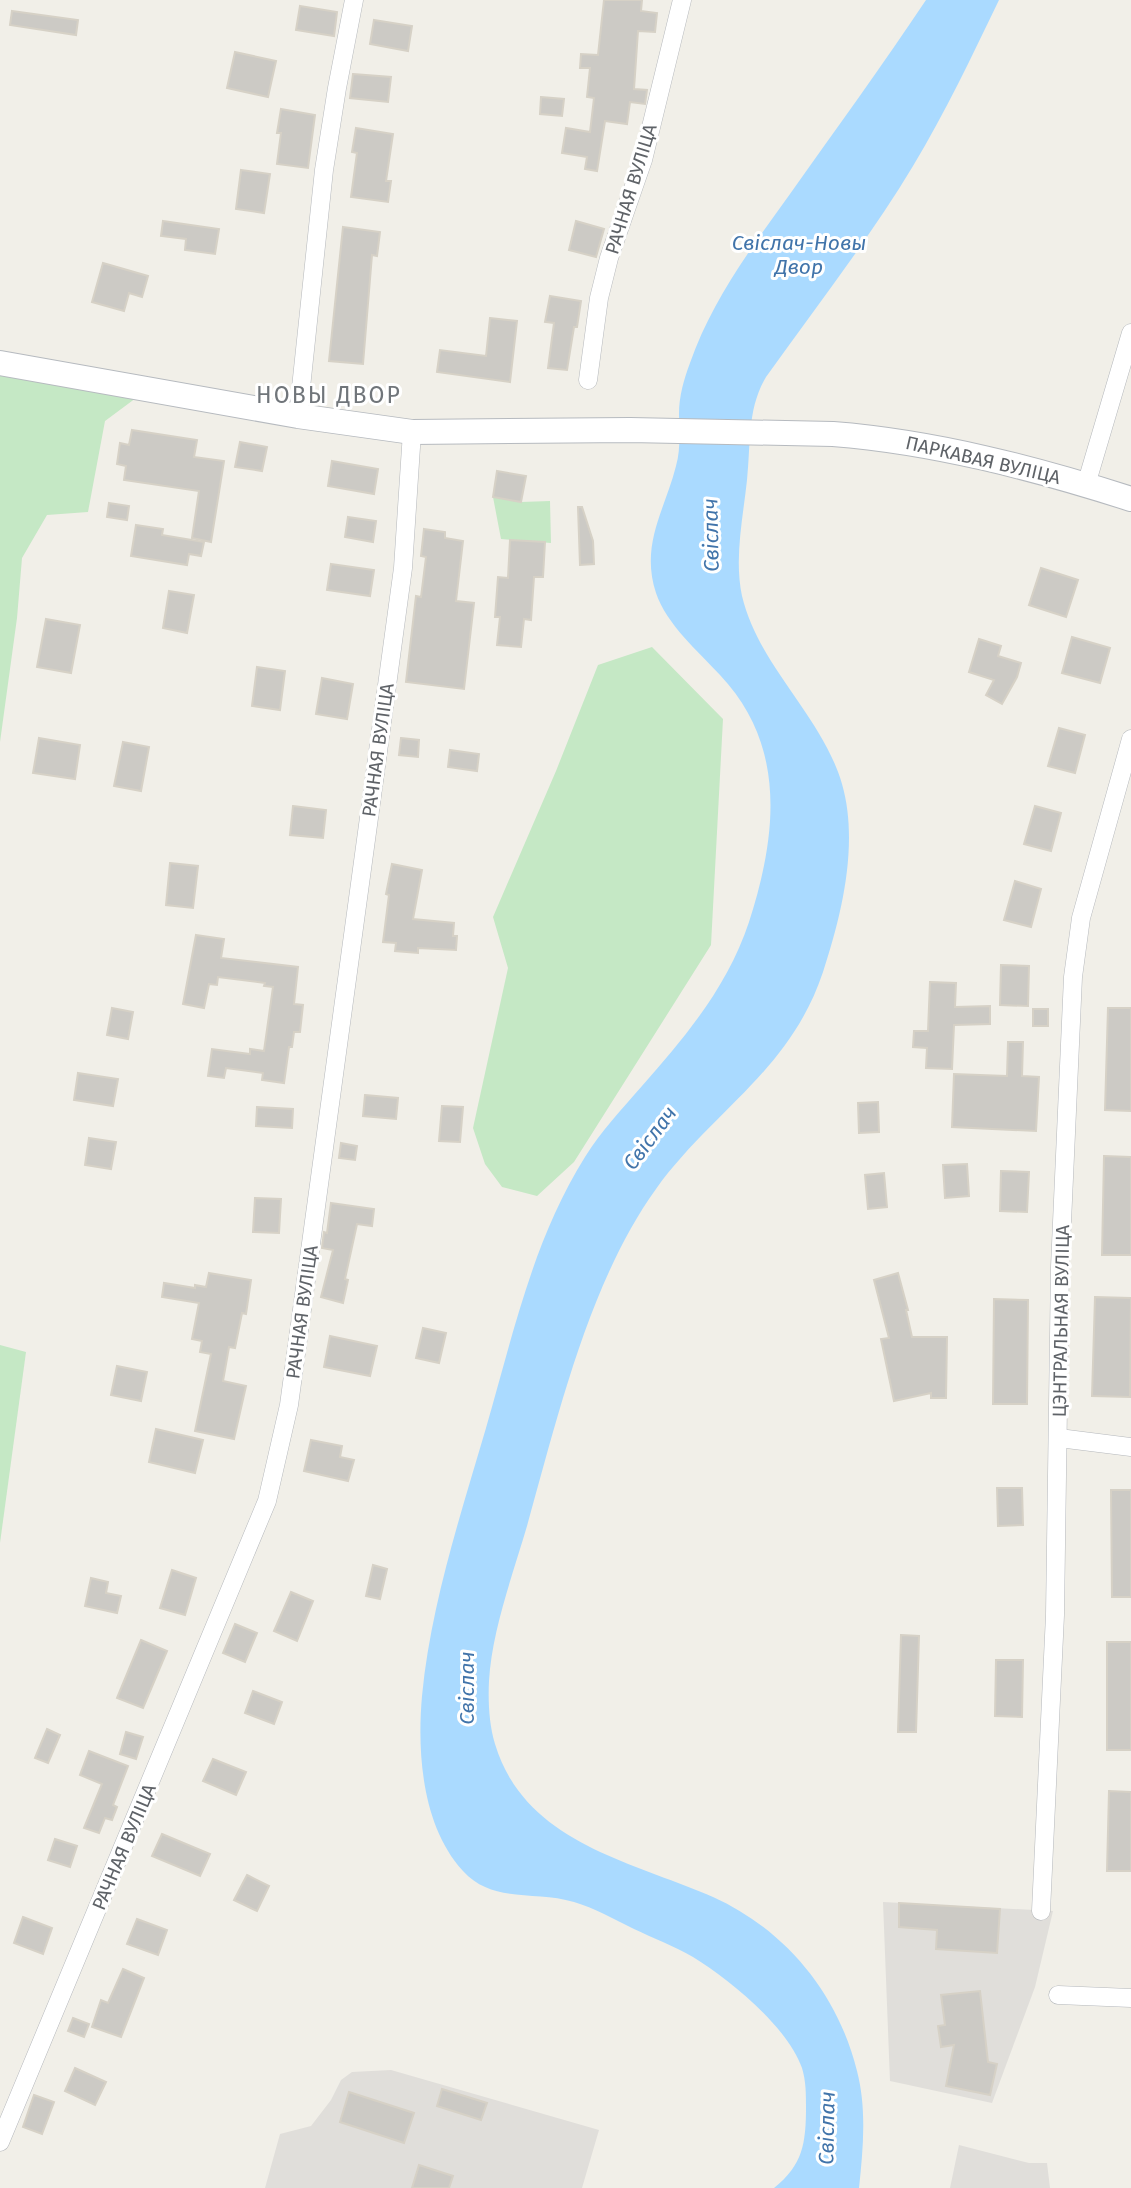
<svg xmlns="http://www.w3.org/2000/svg" width="1131" height="2188" viewBox="0 0 1131 2188" font-family="'Fira Sans',sans-serif">
<style>
.industrial{fill:#e0deda}
.green{fill:#c5e8c5}
.water{fill:#aadaff}
.building{fill:#cccac5;stroke:#d6d1c6;stroke-width:2}
.lines{fill:none;stroke-linecap:round;stroke-linejoin:round}
.street-casing{stroke:#b5b8bc;stroke-width:19}
.secondary-casing{stroke:#b6babf;stroke-width:26}
.street{stroke:#fff;stroke-width:18}
.secondary{stroke:#fff;stroke-width:24}
.labels{text-anchor:middle;dominant-baseline:central;stroke-width:6;stroke-linejoin:round;paint-order:stroke}
.street-label{font-size:19px;fill:#5f6368;stroke:#fff}
.water-label{font-size:21px;font-style:italic;fill:#4174aa;stroke:#fff}
.quarter-label{font-size:23px;letter-spacing:2px;fill:#70757a;stroke:#fff}
</style>
<rect width="100%" height="100%" fill="#f1efe8"/>
<g class="industrial">
<path d="M883,1902L1053,1911L1035,1987L992,2103L890,2081Z"/>
<path d="M391,2070L599,2130L582,2188H265L280,2134L311,2126L331,2100L341,2080L352,2072Z"/>
<path d="M959,2145L1029,2163H1047L1050,2188H950Z"/>
</g>
<g class="green">
<path d="M0,372L140,395L105,421L88,512L47,515L22,558L17,618L0,742Z"/>
<path d="M493,497L521,502L550,501L551,543L501,539Z"/>
<path d="M652,647L723,719L711,945L574,1162L537,1196L502,1187L485,1164L473,1128L508,968L493,917L556,771L598,665Z"/>
<path d="M0,1345L26,1352L0,1543Z"/>
</g>
<path class="water" d="M926,0H999C972,56 945,113 913,166C869,239 816,307 766,377C747,409 751,443 747,480C743,518 734,558 742,596C759,667 822,715 842,784C859,843 842,914 823,972C790,1071 713,1110 656,1189C589,1282 558,1416 527,1526C513,1574 492,1630 489,1681C488,1701 489,1724 495,1744C525,1843 631,1861 713,1897C786,1930 838,1994 857,2071C867,2109 863,2150 859,2188H774C803,2165 806,2143 806,2107C806,2094 806,2081 802,2068C787,2026 730,1980 693,1957C674,1946 653,1938 634,1929C614,1919 594,1908 574,1902C535,1890 493,1904 463,1871C422,1826 417,1753 422,1696C431,1604 460,1517 486,1428C513,1335 533,1240 585,1157C601,1131 622,1109 642,1086C686,1036 728,986 749,922C777,835 787,746 720,675C698,651 667,625 656,593C640,544 665,510 676,466C681,448 679,432 679,414C679,396 684,379 690,363C712,300 752,247 790,194C836,129 882,66 926,0Z"/>
<g class="building">
<path d="M604,0H642L641,11L657,13L655,32L638,31L634,89L647,90L645,104L630,102L627,124L605,121L597,171L585,169L587,157L562,153L566,128L590,132L594,98L587,97L590,68H580L581,54L598,55Z"/>
<path d="M300,6L337,12L334,36L296,30Z"/>
<path d="M12,11L78,20L76,35L10,25Z"/>
<path d="M374,20L412,26L408,51L370,44Z"/>
<path d="M235,52L276,61L268,97L227,88Z"/>
<path d="M353,74L391,77L388,102L350,98Z"/>
<path d="M541,97L564,99L562,116L540,114Z"/>
<path d="M281,109L315,115L308,168L277,164L281,133H277Z"/>
<path d="M356,128L393,134L386,181H391L388,202L351,197L357,153L352,152Z"/>
<path d="M241,170L270,174L264,213L236,209Z"/>
<path d="M163,221L219,229L215,254L185,250L186,239L161,236Z"/>
<path d="M576,221L604,229L596,257L569,250Z"/>
<path d="M343,227L380,232L377,256L372,255L363,364L329,361Z"/>
<path d="M103,263L148,276L142,297L129,293L124,311L92,302Z"/>
<path d="M550,296L581,301L577,327H574L567,370L548,368L554,323L545,322Z"/>
<path d="M490,318L517,321L510,382L437,372L440,350L486,356Z"/>
<path d="M132,430L197,440L194,457L224,461L211,542L192,538L199,491L124,480L126,466L117,464L120,443L129,445Z"/>
<path d="M240,442L267,447L262,471L235,467Z"/>
<path d="M332,461L378,469L374,494L328,486Z"/>
<path d="M497,471L526,476L521,502L493,497Z"/>
<path d="M109,503L129,506L127,520L107,517Z"/>
<path d="M578,507H582L593,541L594,564L580,565Z"/>
<path d="M348,517L376,521L373,542L345,537Z"/>
<path d="M136,525L163,529L162,535L204,542L201,556L189,554L187,565L131,556Z"/>
<path d="M424,529L445,532V538L463,541L456,601L474,603L464,689L406,682L416,596L421,597L426,557L421,556Z"/>
<path d="M510,540L545,542L543,577H534L531,620L524,619L521,647L497,645L500,617H495L498,577L508,578Z"/>
<path d="M331,564L374,570L370,596L327,590Z"/>
<path d="M1041,568L1078,580L1066,617L1029,605Z"/>
<path d="M169,591L194,595L187,633L163,628Z"/>
<path d="M46,619L80,625L71,673L37,667Z"/>
<path d="M1072,637L1110,648L1100,683L1062,673Z"/>
<path d="M979,639L1001,646L998,656L1021,663L1017,677L1002,704L986,695L994,680L969,672Z"/>
<path d="M257,667L285,671L280,710L252,706Z"/>
<path d="M322,678L353,684L347,719L316,714Z"/>
<path d="M1059,728L1085,735L1075,773L1048,766Z"/>
<path d="M39,738L80,745L75,779L33,773Z"/>
<path d="M401,738L419,740L418,757L399,755Z"/>
<path d="M123,742L149,747L141,791L114,786Z"/>
<path d="M450,750L479,754L477,771L448,767Z"/>
<path d="M293,806L326,810L323,838L290,835Z"/>
<path d="M1035,806L1061,813L1051,851L1024,844Z"/>
<path d="M170,863L198,866L193,908L166,905Z"/>
<path d="M392,864L422,870L413,919L454,923L453,936H457L456,950L418,948V953L395,951L396,943L383,942L389,895L386,894Z"/>
<path d="M1015,881L1041,889L1031,927L1004,920Z"/>
<path d="M196,935L224,939L221,958L298,967L294,1004L303,1005L300,1032H294L292,1047H289L284,1083L262,1080L263,1073L226,1068L224,1078L208,1076L212,1049L250,1054V1049L264,1051L273,987L264,986L265,983L218,977L217,985L209,984L204,1008L183,1004Z"/>
<path d="M1001,965L1029,966L1028,1006L1000,1005Z"/>
<path d="M930,982L956,983L955,1007L990,1006V1024L954,1025L952,1069L926,1068L927,1048L913,1047L914,1031H928Z"/>
<path d="M112,1008L133,1012L128,1039L107,1035Z"/>
<path d="M1108,1008H1131V1111L1105,1110Z"/>
<rect x="1033" y="1009" width="15" height="17"/>
<path d="M1008,1042H1023L1022,1076L1039,1077L1036,1131L952,1127L954,1074L1007,1076Z"/>
<path d="M78,1073L118,1079L113,1106L74,1100Z"/>
<path d="M365,1095L398,1098L396,1119L363,1116Z"/>
<path d="M878,1102L879,1132L859,1133L858,1103Z"/>
<path d="M442,1106L463,1107L460,1142L439,1141Z"/>
<path d="M257,1107L293,1109L292,1128L256,1126Z"/>
<path d="M89,1138L116,1142L111,1169L85,1165Z"/>
<path d="M341,1143L357,1146L355,1160L339,1158Z"/>
<path d="M1104,1156L1131,1157V1255H1102Z"/>
<path d="M967,1164L969,1196L945,1198L943,1165Z"/>
<path d="M1001,1171L1029,1172L1027,1212L1000,1211Z"/>
<path d="M884,1173L887,1207L868,1209L865,1175Z"/>
<path d="M255,1198L281,1199L279,1233L253,1232Z"/>
<path d="M331,1203L374,1209L372,1226L357,1224L345,1279L348,1280L343,1303L321,1297L333,1250L322,1248L324,1232L327,1233Z"/>
<path d="M209,1273L251,1280L246,1314L242,1313L235,1348L229,1347L223,1381L246,1386L234,1439L195,1431L211,1354L200,1352L202,1341L192,1339L199,1303L162,1297L164,1283L195,1288V1285L206,1287Z"/>
<path d="M898,1273L908,1310H906L912,1337H947L946,1398H931V1393L894,1401L881,1339L889,1338L874,1280Z"/>
<path d="M1095,1297L1131,1298L1130,1397L1092,1396Z"/>
<path d="M994,1299L1028,1300L1027,1404H993Z"/>
<path d="M423,1328L446,1333L439,1363L416,1358Z"/>
<path d="M330,1336L377,1346L370,1376L324,1367Z"/>
<path d="M117,1366L147,1372L141,1401L111,1395Z"/>
<path d="M156,1429L203,1440L195,1473L149,1462Z"/>
<path d="M311,1440L342,1446L340,1457L354,1460L348,1481L304,1471Z"/>
<path d="M997,1488H1022L1023,1525L998,1526Z"/>
<path d="M1111,1490H1131V1597H1112Z"/>
<path d="M373,1565L387,1569L380,1599L366,1596Z"/>
<path d="M172,1570L196,1578L185,1615L160,1608Z"/>
<path d="M91,1578L108,1582L106,1593L121,1596L117,1613L85,1606Z"/>
<path d="M291,1592L313,1601L297,1641L274,1631Z"/>
<path d="M235,1624L257,1633L245,1662L223,1653Z"/>
<path d="M901,1635L919,1636L916,1732H898Z"/>
<path d="M141,1640L167,1651L143,1708L117,1698Z"/>
<rect x="1107" y="1642" width="24" height="108"/>
<path d="M996,1660H1023L1022,1717L995,1716Z"/>
<path d="M253,1691L282,1702L274,1724L245,1713Z"/>
<path d="M47,1729L60,1735L48,1763L35,1758Z"/>
<path d="M126,1732L143,1737L136,1759L120,1754Z"/>
<path d="M89,1751L128,1766L113,1805L117,1807L112,1820L105,1818L99,1833L84,1828L102,1784L80,1775Z"/>
<path d="M213,1759L246,1772L236,1795L203,1781Z"/>
<path d="M1109,1791L1131,1792V1871H1107Z"/>
<path d="M162,1834L210,1854L200,1876L152,1856Z"/>
<path d="M55,1839L77,1846L70,1867L48,1860Z"/>
<path d="M247,1875L269,1886L257,1911L234,1900Z"/>
<path d="M899,1903L1000,1909L997,1953L936,1949L937,1930L899,1927Z"/>
<path d="M23,1917L52,1928L43,1954L14,1943Z"/>
<path d="M137,1919L167,1930L158,1955L127,1944Z"/>
<path d="M123,1969L144,1978L121,2037L92,2027L101,2000L108,2003Z"/>
<path d="M980,1991L988,2062L997,2064L990,2095L946,2086L954,2045L941,2047L938,2026L945,2025L941,1995Z"/>
<path d="M73,2018L89,2024L84,2037L68,2031Z"/>
<path d="M75,2068L106,2082L95,2105L65,2091Z"/>
<path d="M442,2089L487,2103L481,2120L437,2106Z"/>
<path d="M349,2092L414,2113L404,2143L340,2122Z"/>
<path d="M34,2095L54,2102L42,2134L23,2127Z"/>
<path d="M419,2165L453,2176L449,2188H412Z"/>
</g>
<g class="lines">
<defs>
<g id="street">
<path d="M588,380L599,298L609,258L643,160L682,0"/>
<path d="M298,416L324,170L337,88L354,0"/>
<path d="M1086,485L1131,333"/>
<path d="M1059,1438L1131,1447"/>
<path d="M1041,1911L1055,1615L1060,1267L1073,977L1081,918L1131,739"/>
<path d="M1058,1995L1131,1998"/>
<path d="M0,2142L267,1501L289,1405L403,568L412,432"/>
</g>
<path id="secondary" d="M0,363L298,416L412,432L630,430L833,434C934,442 1034,468 1131,499"/>
</defs>
<use href="#street" class="street-casing"/>
<use href="#secondary" class="secondary-casing"/>
<use href="#street" class="street"/>
<use href="#secondary" class="secondary"/>
</g>
<g class="labels">
<g class="street-label">
<text transform="translate(631 189) rotate(-73)">РАЧНАЯ ВУЛІЦА</text>
<text transform="translate(983 460) rotate(13)">ПАРКАВАЯ ВУЛІЦА</text>
<text transform="translate(378 750) rotate(-82)">РАЧНАЯ ВУЛІЦА</text>
<text transform="translate(302 1312) rotate(-82)">РАЧНАЯ ВУЛІЦА</text>
<text transform="translate(1061 1321) rotate(-89)">ЦЭНТРАЛЬНАЯ ВУЛІЦА</text>
<text transform="translate(124 1847) rotate(-67)">РАЧНАЯ ВУЛІЦА</text>
</g>
<g class="water-label">
<text x="799" y="243">Свіслач-Новы<tspan x="799" dy="24">Двор</tspan></text>
<text transform="translate(711 535) rotate(-91)">Свіслач</text>
<text transform="translate(650 1138) rotate(-53)">Свіслач</text>
<text transform="translate(467 1688) rotate(-90)">Свіслач</text>
<text transform="translate(827 2128) rotate(-89)">Свіслач</text>
</g>
<g class="quarter-label">
<text x="329" y="395">НОВЫ ДВОР</text>
</g>
</g>
</svg>
